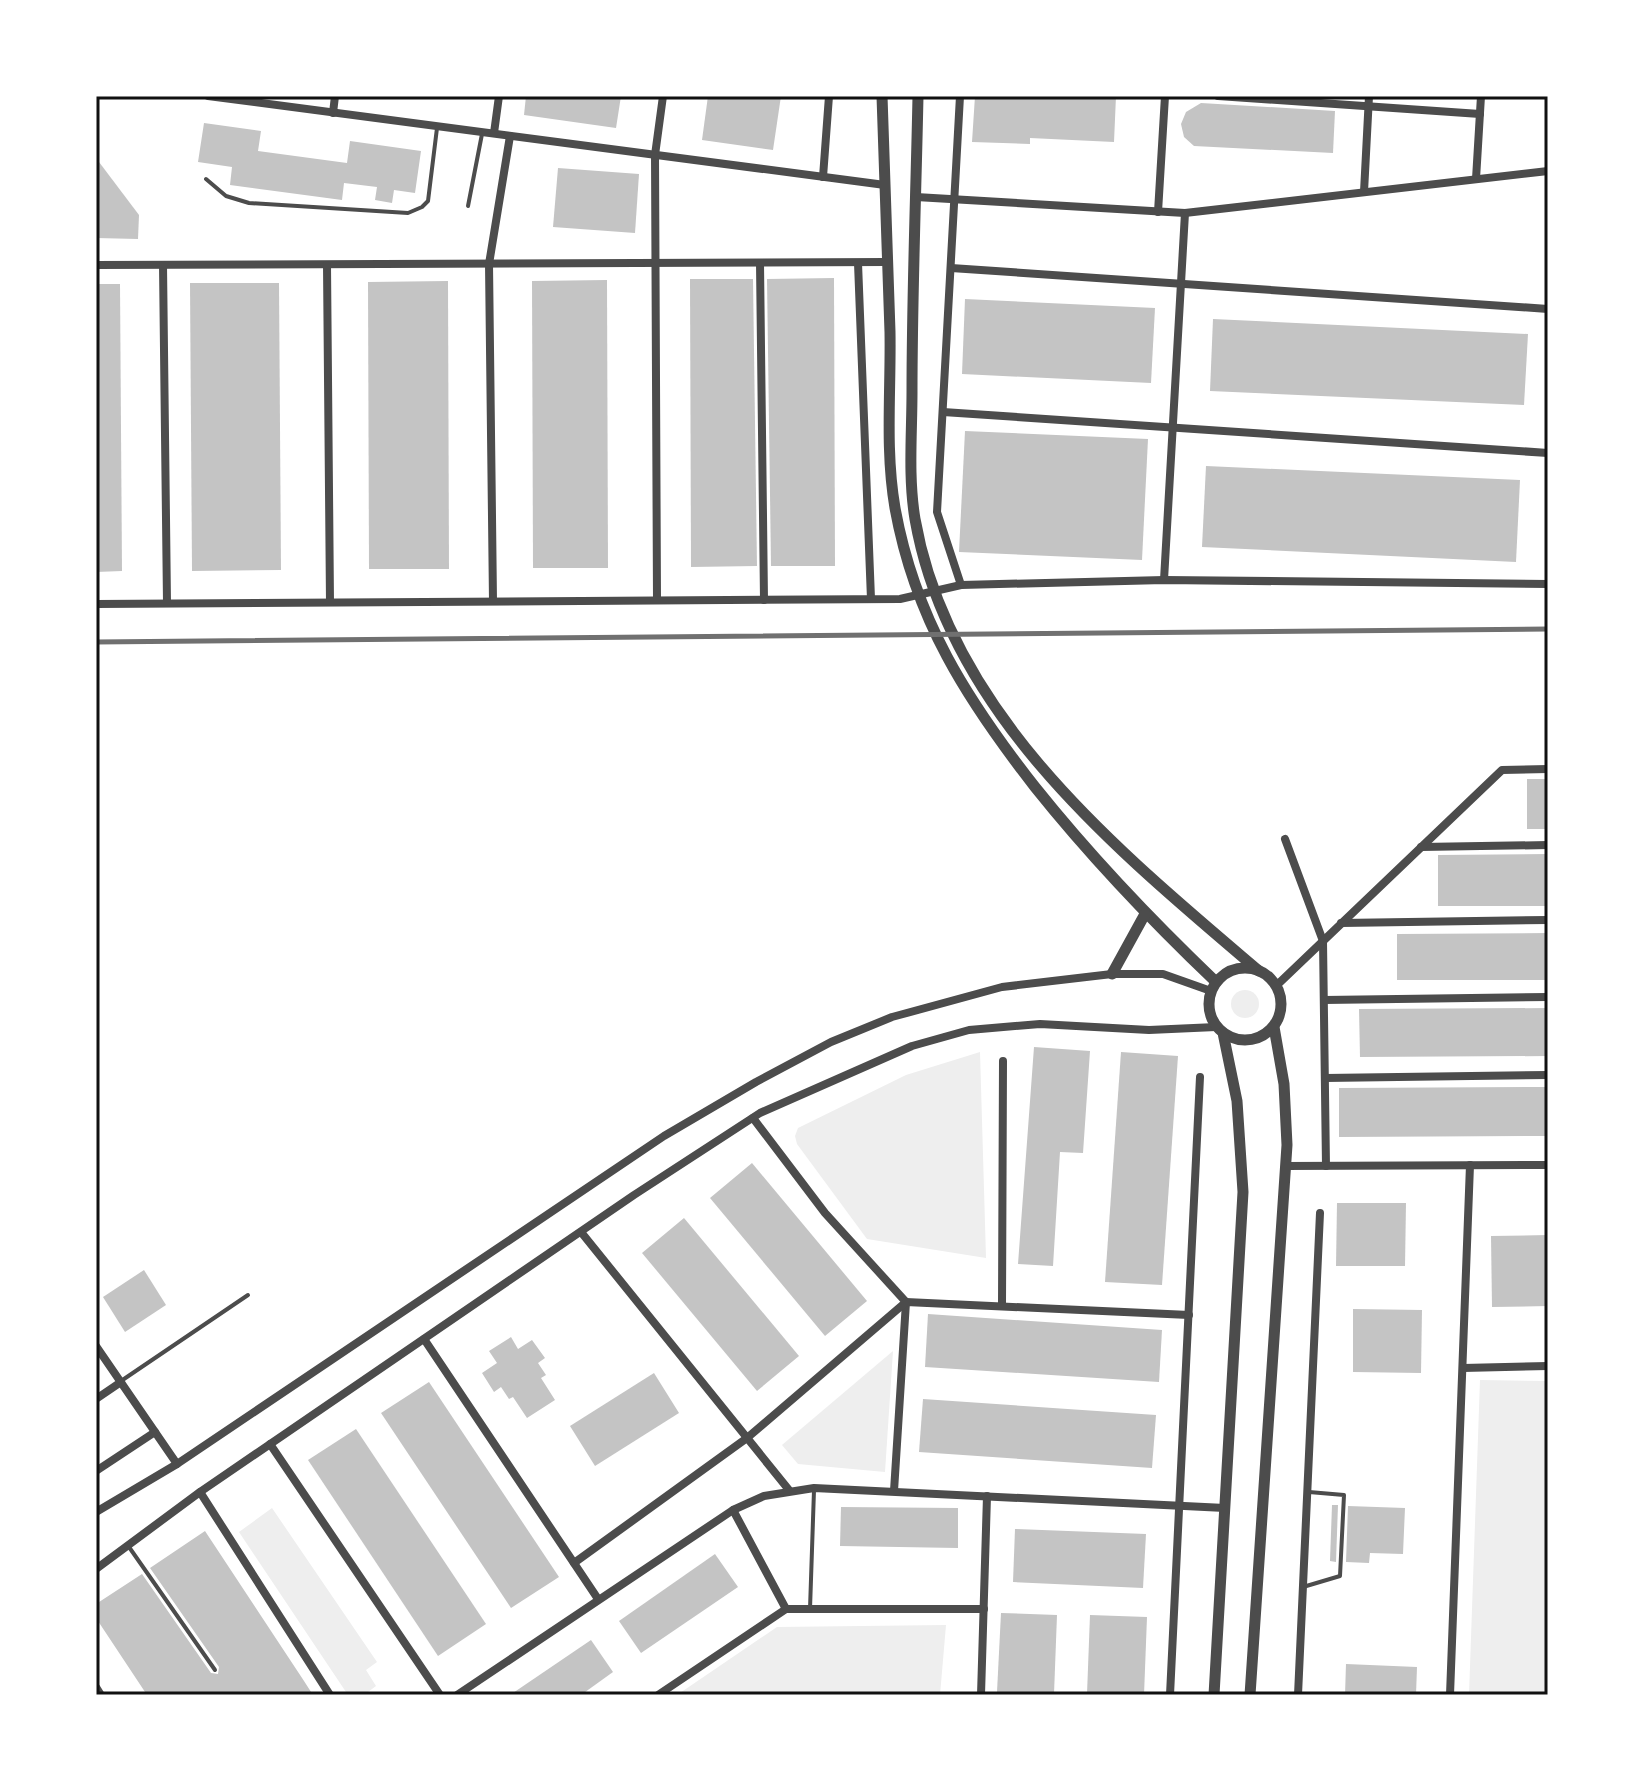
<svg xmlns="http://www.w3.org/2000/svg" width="1644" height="1791" viewBox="0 0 1644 1791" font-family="Raleway,sans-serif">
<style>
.green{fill:#eee}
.building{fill:#c4c4c4}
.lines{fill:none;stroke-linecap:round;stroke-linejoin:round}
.service{stroke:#4c4c4c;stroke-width:4}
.minor{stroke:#4c4c4c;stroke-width:8}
.tertiary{stroke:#4c4c4c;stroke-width:11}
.rail{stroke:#707070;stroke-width:5}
.neatline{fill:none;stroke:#111;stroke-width:3}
</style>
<rect width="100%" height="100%" fill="#fff"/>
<g class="green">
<circle cx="1245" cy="1004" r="14"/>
<path d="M980,1052L986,1258L867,1239L797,1144L795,1136L798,1128L906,1075Z"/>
<path d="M893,1351L885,1472L798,1464L782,1445Z"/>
<path d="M1480,1380L1548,1381V1695H1469Z"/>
<path d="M272,1508L377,1662L366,1670L376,1686L364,1695H348L239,1532Z"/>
<path d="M946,1625L940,1695H677L777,1627Z"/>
</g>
<g class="building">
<path d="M526,96H621L616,128L524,115Z"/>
<path d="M708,96H781L773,150L702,140Z"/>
<path d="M975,96H1116L1114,142L1030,138V144L972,142Z"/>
<path d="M1201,103L1335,111L1333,153L1194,146L1184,137L1181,124L1186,112Z"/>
<path d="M204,123L261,131L258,151L347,163L350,141L421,151L415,193L394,190L392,203L375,200L377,187L344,183L342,200L230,185L232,167L198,162Z"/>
<path d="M96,158L139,215L138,239L96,238Z"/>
<path d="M558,168L639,174L635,233L553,227Z"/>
<path d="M834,278L835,566H771L767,279Z"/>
<path d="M690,279H753L757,566L691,567Z"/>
<path d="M607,280L608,568H533L532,281Z"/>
<path d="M448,281L449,569H369L368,282Z"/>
<path d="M190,283H279L281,570L192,571Z"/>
<path d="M96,284H120L122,571L96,572Z"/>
<path d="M965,299L1155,308L1151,383L962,374Z"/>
<path d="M1213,319L1528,334L1524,405L1210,391Z"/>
<path d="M965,431L1148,439L1142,560L959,552Z"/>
<path d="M1206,466L1520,480L1516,562L1202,547Z"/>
<rect x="1527" y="779" width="21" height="50"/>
<path d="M1548,854V906H1438V855Z"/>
<path d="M1548,933V980H1397V934Z"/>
<path d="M1548,1008V1056L1360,1057L1359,1009Z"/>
<path d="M1034,1047L1090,1051L1083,1153L1060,1152L1053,1266L1018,1264Z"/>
<path d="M1121,1052L1178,1056L1162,1285L1105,1282Z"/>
<path d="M1548,1087V1136L1339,1137V1088Z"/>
<path d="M752,1163L867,1301L825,1336L710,1198Z"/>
<path d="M1337,1203H1406L1405,1266H1336Z"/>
<path d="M684,1218L799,1356L757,1391L642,1253Z"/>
<path d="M1548,1235V1306L1492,1307L1491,1236Z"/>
<path d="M144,1270L166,1305L125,1332L103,1297Z"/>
<path d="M1353,1309L1422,1310L1421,1373L1353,1372Z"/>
<path d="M928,1314L1162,1330L1159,1382L925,1367Z"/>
<path d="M511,1337L518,1349L532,1340L545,1358L538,1363L546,1375L541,1378L555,1400L527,1418L513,1397L509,1399L501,1387L494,1392L482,1373L497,1363L489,1351Z"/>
<path d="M654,1373L679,1413L595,1466L570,1426Z"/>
<path d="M429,1382L559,1577L511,1608L381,1413Z"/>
<path d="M923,1399L1156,1415L1152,1468L919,1452Z"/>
<path d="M356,1429L486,1624L438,1656L308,1460Z"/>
<path d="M1332,1505H1338L1336,1562L1330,1561Z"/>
<path d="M1348,1506L1405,1508L1403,1554L1370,1553L1369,1563L1346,1562Z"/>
<path d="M841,1507L958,1508V1548L840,1546Z"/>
<path d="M1015,1529L1146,1534L1143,1588L1013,1582Z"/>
<path d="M205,1531L304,1681L313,1695H147L96,1618V1604L142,1574L211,1673L218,1674L219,1667L150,1568Z"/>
<path d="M715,1554L738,1587L641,1653L619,1621Z"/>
<path d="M1001,1613L1057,1615L1054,1694L997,1692Z"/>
<path d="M1090,1615L1147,1617L1144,1695L1087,1694Z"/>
<path d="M591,1640L613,1672L581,1695H510Z"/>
<path d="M1346,1664L1417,1667L1416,1695H1345Z"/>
</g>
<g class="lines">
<g class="service">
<path d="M206,179L226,196L249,203L408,213L422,207L428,201L437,128"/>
<path d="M468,206L482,134"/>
<path d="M121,1381L248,1295"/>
<path d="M129,1547L215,1670"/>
<path d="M1303,1587L1340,1576L1344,1495L1309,1492"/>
<path d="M810,1609L814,1490"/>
</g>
<g class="minor">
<path d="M208,96L885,185"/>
<path d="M960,96L937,512L961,585"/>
<path d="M1218,96L1480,114"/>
<path d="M333,113L335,96"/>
<path d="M494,133L499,96"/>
<path d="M823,177L829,96"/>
<path d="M1476,179L1481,96"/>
<path d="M1364,192L1369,96"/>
<path d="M916,197L1185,213L1548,171"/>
<path d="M1158,212L1165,96"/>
<path d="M760,263L764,600"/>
<path d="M858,263L871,599"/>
<path d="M96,265L887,262"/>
<path d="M163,265L167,603"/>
<path d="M327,265L330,602"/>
<path d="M951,268L1548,309"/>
<path d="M943,412L1548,453"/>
<path d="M1164,580L1185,213"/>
<path d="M657,600L655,155L663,96"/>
<path d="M493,601L489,264L510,136"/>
<path d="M96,604L900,599L961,585L1164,580L1548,584"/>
<path d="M1285,839L1323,941L1326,1166"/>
<path d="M1421,847L1548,845"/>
<path d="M1341,923L1548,920"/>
<path d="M1276,986L1502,770L1548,769"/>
<path d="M1324,1000L1548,997"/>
<path d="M1325,1078L1548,1075"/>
<path d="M753,1118L825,1213L906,1302L894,1491"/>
<path d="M1285,1166L1548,1165"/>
<path d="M581,1232L789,1490"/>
<path d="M1002,1306L1003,1061"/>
<path d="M424,1339L598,1599"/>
<path d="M96,1346L177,1464"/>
<path d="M1463,1368L1548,1366"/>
<path d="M96,1399L121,1382"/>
<path d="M270,1444L440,1695"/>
<path d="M96,1471L155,1432"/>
<path d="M200,1492L330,1695"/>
<path d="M733,1510L786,1609"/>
<path d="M96,1512L177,1464L664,1136L756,1082L831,1042L892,1017L1002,987L1112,974H1163L1211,991"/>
<path d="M574,1563L747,1438L906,1302L1189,1315"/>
<path d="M96,1569L200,1492L634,1195L760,1113L912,1046L969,1030L1040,1024L1149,1030L1216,1027"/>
<path d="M96,1687L101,1695"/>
<path d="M457,1695L733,1510L764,1496L814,1488L1225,1508"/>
<path d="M658,1695L786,1609H984"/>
<path d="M981,1695L987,1496"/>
<path d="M1170,1695L1200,1077"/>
<path d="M1298,1695L1320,1213"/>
<path d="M1450,1695L1470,1165"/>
</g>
<g class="tertiary">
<path d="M882,96C885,175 888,254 890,332C891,391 885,450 895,508C915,619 967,700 1035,787C1091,857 1152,921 1216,982"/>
<path d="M918,96C916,195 912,293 912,392C912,434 908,477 915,519C949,714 1117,850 1259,971"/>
<circle cx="1245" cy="1004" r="36"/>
<path d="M1112,974L1145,914"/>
<path d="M1214,1695L1243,1192L1237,1101L1223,1033"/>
<path d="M1250,1695L1287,1145L1284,1084L1274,1027"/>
</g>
<path class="rail" d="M96,642L1548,629"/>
</g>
<rect width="1644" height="1791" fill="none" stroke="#ffffff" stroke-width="196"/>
<rect x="98" y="98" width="1448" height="1595" class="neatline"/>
</svg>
